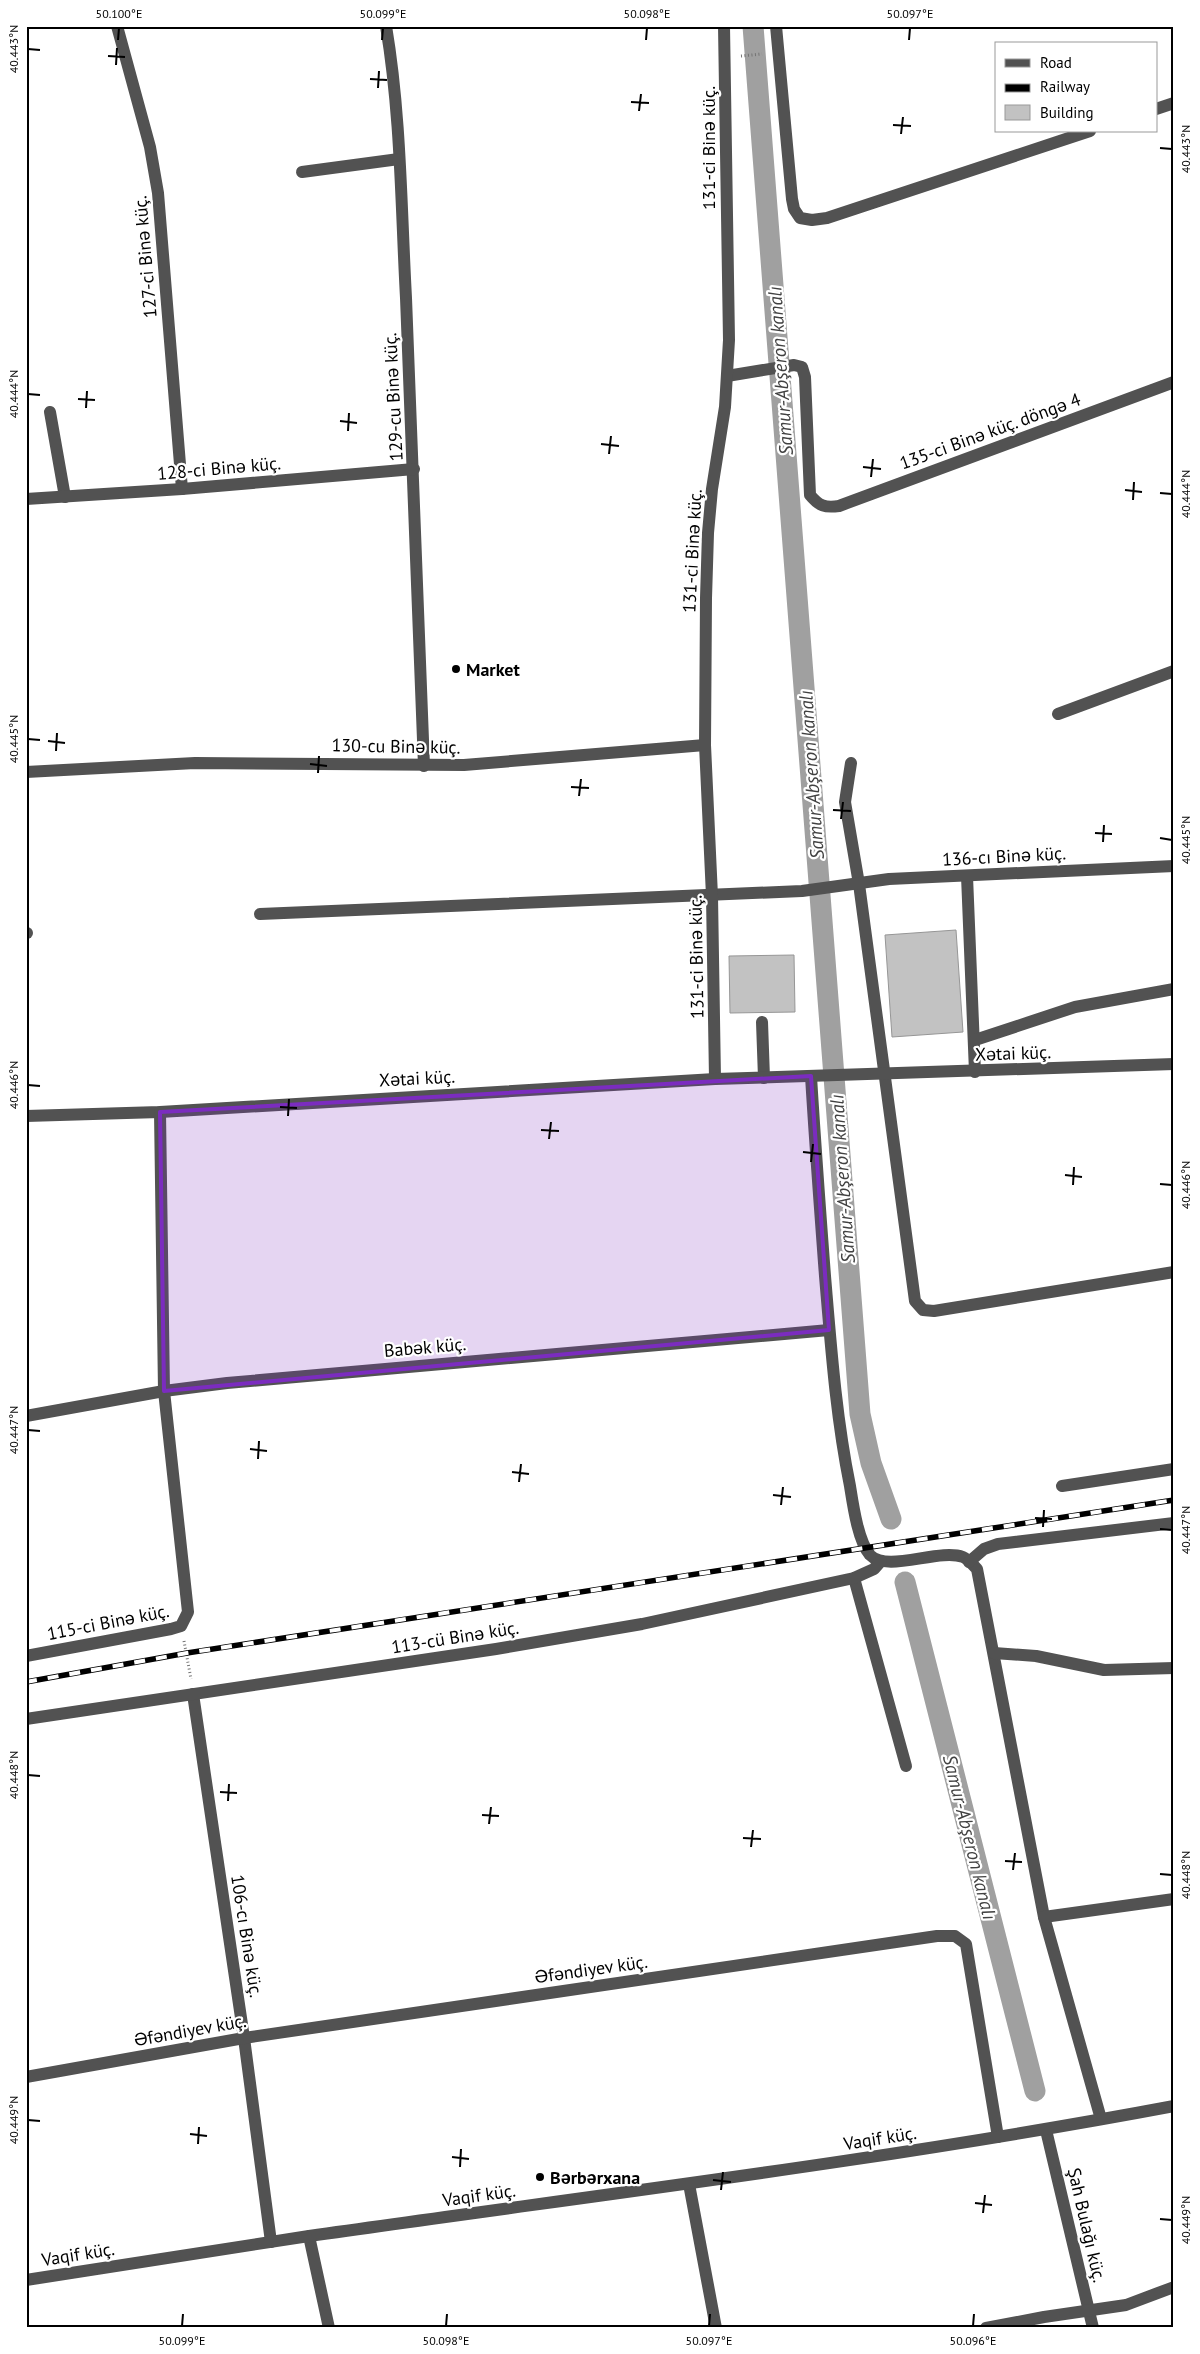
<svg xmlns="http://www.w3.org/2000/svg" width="1200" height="2354" viewBox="0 0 1200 2354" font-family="'PT Sans',sans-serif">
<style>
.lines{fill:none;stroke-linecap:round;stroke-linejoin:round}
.canal{stroke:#a0a0a0;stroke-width:21}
.building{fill:#c2c2c2;stroke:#969696}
.path{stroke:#747474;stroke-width:3;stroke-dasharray:1 2.5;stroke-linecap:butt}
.minor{stroke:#525252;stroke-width:12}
.rail-casing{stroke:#000;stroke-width:5.5}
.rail{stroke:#fff;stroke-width:4;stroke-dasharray:11;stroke-linecap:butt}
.marked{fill:#7b2cbf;fill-opacity:0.2;stroke:#7b2cbf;stroke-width:4;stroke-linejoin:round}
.ticks{fill:none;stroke:#000;stroke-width:2}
.poi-dot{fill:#000;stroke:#fff;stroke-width:2}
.labels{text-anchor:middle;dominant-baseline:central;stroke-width:4.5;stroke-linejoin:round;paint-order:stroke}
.street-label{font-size:18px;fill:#000;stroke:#fff}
.poi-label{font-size:18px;font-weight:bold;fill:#000;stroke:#fff;text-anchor:start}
.water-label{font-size:19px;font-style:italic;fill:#414141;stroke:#fff}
.neatline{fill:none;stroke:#000;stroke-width:2}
.ticks-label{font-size:12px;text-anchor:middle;fill:#000}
</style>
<rect width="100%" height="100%" fill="#fff"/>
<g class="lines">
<g class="canal">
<path d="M753,26L860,1414L871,1463L891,1519"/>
<path d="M905,1582L1035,2091"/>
</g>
</g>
<g class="building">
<path d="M956,930L963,1032L892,1037L885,935Z"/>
<path d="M794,955L795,1012L730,1013L729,956Z"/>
</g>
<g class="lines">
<g class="path">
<path d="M741,56L762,54"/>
<path d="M184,1641L191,1679"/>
</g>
<g class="minor">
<path d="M117,26L150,147L158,193L182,489"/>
<path d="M386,26C401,115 401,207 406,298C413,454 419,610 424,766"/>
<path d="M776,26L792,199L794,209L800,218L812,220L827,218L1090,131"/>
<path d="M1156,109L1174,103"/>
<path d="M302,172L399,159"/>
<path d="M727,376L794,365L802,367L805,377L810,495C819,506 825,508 839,506L1174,382"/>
<path d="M50,412L65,497"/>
<path d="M26,499L182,489L414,469"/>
<path d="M1058,714L1174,671"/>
<path d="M851,763L845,802L859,884L915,1301L923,1310L934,1311L1174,1272"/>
<path d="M26,772L195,763L464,765L705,745"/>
<path d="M967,876L975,1072"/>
<path d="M260,914L802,891L889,879L1174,866"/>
<path d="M26,933H27"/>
<path d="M762,1022L764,1078"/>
<path d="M975,1040L1075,1007L1174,989"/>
<path d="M811,1076C815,1143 820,1209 825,1276C831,1347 836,1417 850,1486C853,1505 858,1541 870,1555C887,1573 939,1548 963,1557C968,1559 973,1565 977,1569L1044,1917L1101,2119"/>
<path d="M715,1079L712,896L705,745L706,598L708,533L712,489L725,407L729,340L724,26"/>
<path d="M26,1116L160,1112L715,1079L1174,1064"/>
<path d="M26,1416L164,1391L227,1383L829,1330"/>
<path d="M1062,1486L1174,1469"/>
<path d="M969,1562L984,1549L998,1544L1174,1523"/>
<path d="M854,1578L906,1766"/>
<path d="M994,1653L1036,1656L1104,1670L1174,1668"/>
<path d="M26,1656L171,1629L181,1626L188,1612L164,1391L160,1112"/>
<path d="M193,1694L244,2038L271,2242"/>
<path d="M26,1719L496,1649L642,1624L854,1578L874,1569L881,1561"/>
<path d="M1044,1917L1174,1899"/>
<path d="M26,2077L244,2038L937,1936H955L966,1944L998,2137"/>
<path d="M1046,2130L1093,2328"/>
<path d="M689,2184L716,2328"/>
<path d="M309,2236L329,2328"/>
<path d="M26,2280C120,2266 214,2250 309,2236C597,2195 887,2160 1174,2106"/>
<path d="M986,2328L1044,2317L1126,2305L1174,2287"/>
</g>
<defs>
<path id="rail" d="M26,1682L187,1653L1174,1500"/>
</defs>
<use href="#rail" class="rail-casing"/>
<use href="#rail" class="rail"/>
</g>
<path class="marked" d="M811,1076L829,1330L164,1391L160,1112Z"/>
<path class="ticks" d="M118,40L119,28M382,40L383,28M646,40L647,28M909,40L910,28M28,49L40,50M108,56L125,57M116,65L117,48M370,79L387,80M378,88L379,71M631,102L649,103M639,111L641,94M893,125L911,126M901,134L903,117M1160,148L1172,149M28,394L40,395M78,399L95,400M86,408L87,391M340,421L357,423M348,431L349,413M601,444L619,446M609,454L611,436M863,467L881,469M871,477L873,459M1125,490L1142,492M1160,493L1172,494M1133,500L1134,482M28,739L40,740M48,741L65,743M56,751L57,733M310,764L327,766M318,773L319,756M571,787L589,788M579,796L581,779M833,810L851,811M841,819L843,802M1095,833L1112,834M1160,838L1172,840M1103,842L1104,825M28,1085L40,1086M280,1107L297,1108M288,1116L289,1099M541,1130L559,1131M549,1139L551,1122M803,1152L821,1154M811,1162L813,1144M1065,1175L1082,1177M1160,1184L1172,1185M1073,1185L1074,1167M28,1430L40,1431M250,1449L267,1451M258,1459L259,1441M512,1472L529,1474M519,1482L521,1464M773,1495L791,1497M781,1505L783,1487M1035,1518L1052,1519M1043,1527L1044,1510M1160,1529L1172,1530M28,1775L40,1776M220,1792L237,1793M228,1801L229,1784M482,1815L499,1816M489,1824L491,1807M743,1838L761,1839M751,1847L753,1830M1005,1861L1022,1862M1013,1870L1015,1853M1160,1874L1172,1875M28,2120L40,2121M190,2134L207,2136M198,2144L199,2127M452,2157L469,2159M460,2167L461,2149M713,2180L731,2182M721,2190L723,2172M975,2203L992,2205M983,2213L985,2195M1160,2219L1172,2220M182,2326L183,2314M446,2326L447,2314M709,2326L710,2314M973,2326L974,2314"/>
<g class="poi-dot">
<circle cx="456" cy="669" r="5"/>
<circle cx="540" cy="2177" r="5"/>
</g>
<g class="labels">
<g class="street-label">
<text transform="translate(708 148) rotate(-90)">131-ci Binə küç.</text>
<text transform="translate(145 257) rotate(-95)">127-ci Binə küç.</text>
<text transform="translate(393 397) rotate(-93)">129-cu Binə küç.</text>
<text transform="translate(990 431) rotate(-20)">135-ci Binə küç. döngə 4</text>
<text transform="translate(219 468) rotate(-5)">128-ci Binə küç.</text>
<text transform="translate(692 551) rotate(-87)">131-ci Binə küç.</text>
<text transform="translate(396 746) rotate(1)">130-cu Binə küç.</text>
<text transform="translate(1004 856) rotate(-3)">136-cı Binə küç.</text>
<text transform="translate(696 957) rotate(-91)">131-ci Binə küç.</text>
<text transform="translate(1013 1053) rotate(-2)">Xətai küç.</text>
<text transform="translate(417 1078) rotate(-3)">Xətai küç.</text>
<text transform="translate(425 1347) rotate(-5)">Babək küç.</text>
<text transform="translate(108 1622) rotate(-11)">115-ci Binə küç.</text>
<text transform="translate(455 1637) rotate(-9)">113-cü Binə küç.</text>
<text transform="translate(247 1936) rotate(81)">106-cı Binə küç.</text>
<text transform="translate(591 1969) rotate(-8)">Əfəndiyev küç.</text>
<text transform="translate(190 2030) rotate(-10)">Əfəndiyev küç.</text>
<text transform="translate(880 2138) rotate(-9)">Vaqif küç.</text>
<text transform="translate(479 2195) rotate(-8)">Vaqif küç.</text>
<text transform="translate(1087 2225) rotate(77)">Şah Bulağı küç.</text>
<text transform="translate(78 2254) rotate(-9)">Vaqif küç.</text>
</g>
<g class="poi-label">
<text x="466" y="669">Market</text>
<text x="550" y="2177">Bərbərxana</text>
</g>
<g class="water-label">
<text transform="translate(780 371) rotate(-94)">Samur-Abşeron kanalı</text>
<text transform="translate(811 775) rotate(-94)">Samur-Abşeron kanalı</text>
<text transform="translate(842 1179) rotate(-94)">Samur-Abşeron kanalı</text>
<text transform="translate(970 1837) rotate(76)">Samur-Abşeron kanalı</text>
</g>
</g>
<rect width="1200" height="2354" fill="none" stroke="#ffffff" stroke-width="55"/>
<rect x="995" y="42" width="162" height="90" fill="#ffffff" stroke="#999999"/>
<rect x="1005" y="59" width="25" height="8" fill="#525252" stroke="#999999"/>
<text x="1040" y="68" font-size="15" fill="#000000">Road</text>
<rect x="1005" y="84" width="25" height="8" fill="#000000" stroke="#999999"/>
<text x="1040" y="92" font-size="15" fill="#000000">Railway</text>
<rect x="1005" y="105" width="25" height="15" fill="#c2c2c2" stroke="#999999"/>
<text x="1040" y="118" font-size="15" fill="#000000">Building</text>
<rect x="28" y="28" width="1144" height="2298" class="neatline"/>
<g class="ticks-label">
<text x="119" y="18">50.100°E</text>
<text x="383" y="18">50.099°E</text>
<text x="647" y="18">50.098°E</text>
<text x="910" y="18">50.097°E</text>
<text transform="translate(14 49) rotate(-90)" y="4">40.443°N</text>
<text transform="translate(1186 149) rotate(-90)" y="4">40.443°N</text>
<text transform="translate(14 394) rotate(-90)" y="4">40.444°N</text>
<text transform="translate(1186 494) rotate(-90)" y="4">40.444°N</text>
<text transform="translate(14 739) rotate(-90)" y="4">40.445°N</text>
<text transform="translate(1186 840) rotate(-90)" y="4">40.445°N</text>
<text transform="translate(14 1085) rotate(-90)" y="4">40.446°N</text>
<text transform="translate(1186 1185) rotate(-90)" y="4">40.446°N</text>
<text transform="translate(14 1430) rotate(-90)" y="4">40.447°N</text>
<text transform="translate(1186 1530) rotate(-90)" y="4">40.447°N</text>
<text transform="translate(14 1775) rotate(-90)" y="4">40.448°N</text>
<text transform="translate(1186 1875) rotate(-90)" y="4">40.448°N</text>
<text transform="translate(14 2120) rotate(-90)" y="4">40.449°N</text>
<text transform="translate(1186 2220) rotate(-90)" y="4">40.449°N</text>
<text x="182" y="2345">50.099°E</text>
<text x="446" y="2345">50.098°E</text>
<text x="709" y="2345">50.097°E</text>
<text x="973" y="2345">50.096°E</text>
</g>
</svg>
